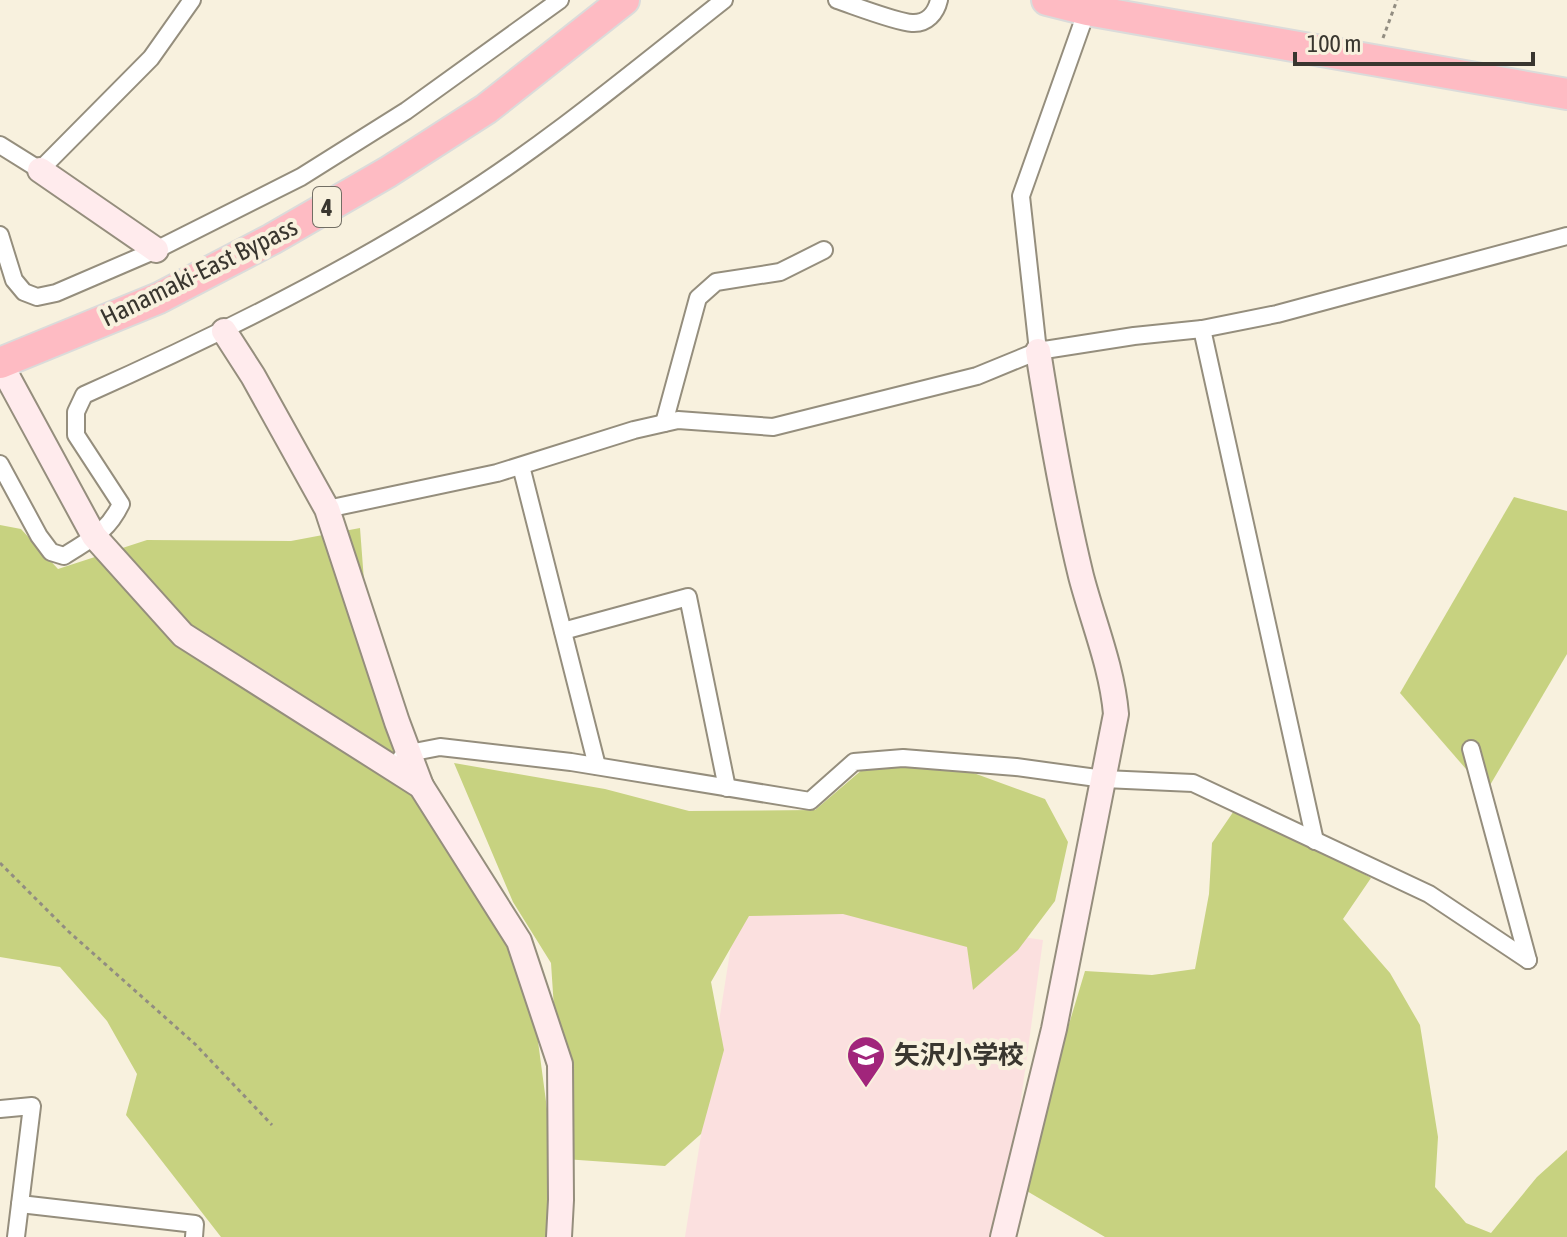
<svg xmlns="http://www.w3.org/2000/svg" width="1567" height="1237" viewBox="0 0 1567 1237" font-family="'Asap Condensed','Noto Sans JP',sans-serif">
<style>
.education{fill:#fbe0df}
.green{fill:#c7d280}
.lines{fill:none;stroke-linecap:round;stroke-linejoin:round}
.street-casing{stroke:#958e7d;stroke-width:20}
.secondary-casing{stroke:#958e7d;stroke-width:28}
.highway-casing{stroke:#dbdbda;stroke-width:34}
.path{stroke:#928d81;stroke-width:3;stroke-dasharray:4 4;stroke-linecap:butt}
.street{stroke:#fff;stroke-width:16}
.secondary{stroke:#ffebed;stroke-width:24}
.highway{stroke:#febbc3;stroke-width:30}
.labels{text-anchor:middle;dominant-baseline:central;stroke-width:8;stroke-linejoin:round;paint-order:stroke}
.shield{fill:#f8f1de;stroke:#726e64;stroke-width:2}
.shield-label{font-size:24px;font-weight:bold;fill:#39362f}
.street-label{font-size:26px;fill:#39362f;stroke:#f8f1de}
.poi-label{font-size:26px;font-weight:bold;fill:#39362f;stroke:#f8f1de;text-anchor:start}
</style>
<rect width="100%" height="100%" fill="#f8f1de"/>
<path class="education" d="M739,895L1043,940L1002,1237H685Z"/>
<g class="green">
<path d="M1514,497L1567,511V654L1486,792L1400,693Z"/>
<path d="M0,525L21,529L58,569L147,540L291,541L360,528L369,647L429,770L532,996L549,1124L548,1237H221L126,1115L137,1074L107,1021L60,967L0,957Z"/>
<path d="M905,748L1045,799L1068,842L1055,901L1018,950L973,990L967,947L843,914L749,916L711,982L724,1050L701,1134L665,1166L564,1159L551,963L513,902L454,763L605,789L689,811L815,810L870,763Z"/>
<path d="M1240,802L1371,878L1343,919L1390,973L1420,1025L1438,1137L1435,1187L1466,1223L1491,1233L1537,1177L1567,1150V1237H1105L1020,1187L1085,971L1152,975L1195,969L1209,894L1212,843Z"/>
</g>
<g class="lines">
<defs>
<g id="street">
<path d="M837,0C855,6 896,22 912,23C927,24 936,13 939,0"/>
<path d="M0,145L40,170L151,58L192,0"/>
<path d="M0,235L14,280L24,292L37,297L56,293L156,250L301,177L406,111L560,0"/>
<path d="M1202,329L1315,841"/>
<path d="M1038,351L1021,196L1087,10"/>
<path d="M664,423L698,298L716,282L780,272L824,250"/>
<path d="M0,464L39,536L51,552L64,556C90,539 107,533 121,504L76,435V412L84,395C210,339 334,278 451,204C547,144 635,70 724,0"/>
<path d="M521,466L597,766"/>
<path d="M327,509L497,473L634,430L678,420L773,427L977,376L1038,351L1134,336L1202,329L1277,314L1567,236"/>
<path d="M563,631L688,597L727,788"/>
<path d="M1471,749L1528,960"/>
<path d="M401,758L409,753L440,747L571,762L810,801L854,762L903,758L1016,767L1104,779L1193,783L1429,894L1528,960"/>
<path d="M0,1109L32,1106L16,1237"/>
<path d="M20,1204L195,1224L194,1237"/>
</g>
<g id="secondary">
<path d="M40,170L156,250"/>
<path d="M224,331L253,376L327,509L397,722L421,786"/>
<path d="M0,363L94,536L183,635L421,786L519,941L560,1064L561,1200L559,1237"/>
<path d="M1003,1237L1054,1029L1116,714C1112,667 1093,622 1081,576C1063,502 1050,427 1038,351"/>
</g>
<g id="highway">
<path d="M1047,0L1087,10L1567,94"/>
<path d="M0,363L159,298L272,239L388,172L486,109L624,0"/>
</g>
</defs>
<use href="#street" class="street-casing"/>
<use href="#secondary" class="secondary-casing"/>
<use href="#highway" class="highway-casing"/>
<g class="path">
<path d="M1383,38L1397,0"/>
<path d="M0,863L68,931L195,1044L272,1125"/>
</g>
<use href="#street" class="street"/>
<use href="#secondary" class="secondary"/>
<use href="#highway" class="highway"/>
</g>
<defs>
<symbol id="school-pin" viewBox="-11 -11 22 30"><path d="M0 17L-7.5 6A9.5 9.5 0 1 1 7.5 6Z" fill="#a1257b" stroke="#f8f1de"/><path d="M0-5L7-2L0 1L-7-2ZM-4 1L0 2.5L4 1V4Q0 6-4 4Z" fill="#fff"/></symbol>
</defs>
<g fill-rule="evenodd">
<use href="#school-pin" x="844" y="1033" width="44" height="60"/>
</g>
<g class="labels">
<rect class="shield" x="313" y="187" width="28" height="40" rx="6"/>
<g class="shield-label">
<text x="327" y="207">4</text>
</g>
<g class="street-label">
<text transform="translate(199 272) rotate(-26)">Hanamaki-East Bypass</text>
</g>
<g class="poi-label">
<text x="894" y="1055">矢沢小学校</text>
</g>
</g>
<path d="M1295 52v12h238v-12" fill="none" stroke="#39362f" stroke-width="4"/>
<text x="1307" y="52" font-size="24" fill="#39362f" stroke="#f8f1de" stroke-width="6" paint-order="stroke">100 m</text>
</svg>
